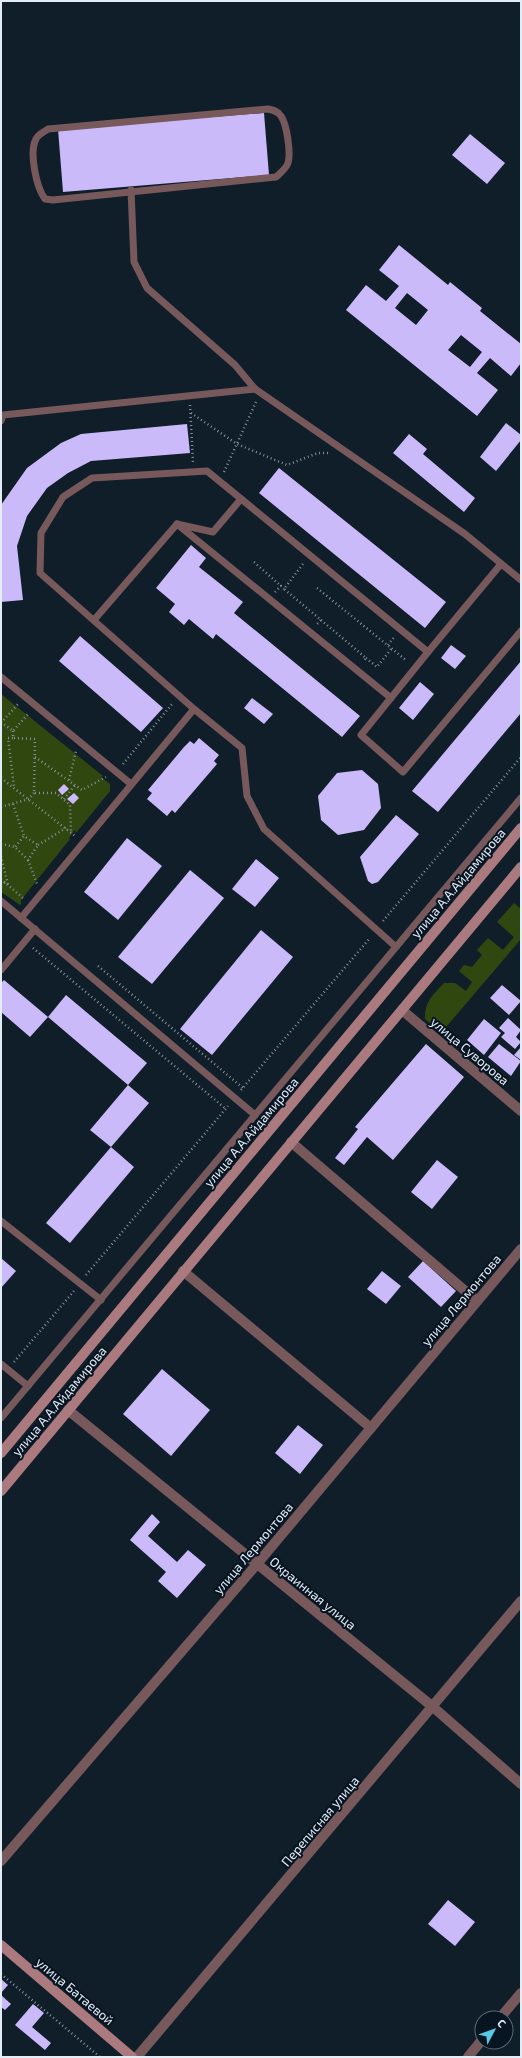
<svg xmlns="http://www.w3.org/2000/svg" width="522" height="2058" viewBox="0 0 522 2058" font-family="'Exo 2',sans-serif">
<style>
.green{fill:#304810}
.building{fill:#cbbafa;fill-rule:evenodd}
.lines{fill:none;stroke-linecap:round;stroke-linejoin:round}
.path{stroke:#84909a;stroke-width:2.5;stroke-dasharray:1 3;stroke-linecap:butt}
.lane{stroke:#77585b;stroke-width:7}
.street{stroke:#77585b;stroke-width:10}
.secondary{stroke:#aa7a7f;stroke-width:10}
.labels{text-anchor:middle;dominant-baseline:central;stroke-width:4;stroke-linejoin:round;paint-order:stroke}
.street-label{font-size:13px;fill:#e4edf6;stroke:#071421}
</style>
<rect width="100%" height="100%" fill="#101e2a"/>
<g class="green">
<path d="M1,694L103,776L101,777L110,784V791L76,833L75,830L69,838L70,839L21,900V904L20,905L1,892Z"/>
<path d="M514,903L521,909V939L441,1033L425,1019C424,1002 433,995 444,983H455L466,991L472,982L459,971L464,965L472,967L482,955L477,950L488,938L503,950L514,937L497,922Z"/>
</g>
<g class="building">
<path d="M264,113L269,175L63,192L58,129Z"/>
<path d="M470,134L505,163L487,184L452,155Z"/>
<path d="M399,245L448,285L450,282L482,308L480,311L521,344V363L511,376L490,358L477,373L498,390L477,416L346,310L366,285L386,301L399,286L379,270ZM407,293L428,310L416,325L395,308ZM461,335L482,352L470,367L448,350Z"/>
<path d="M506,423L521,435V440L496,471L480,457Z"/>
<path d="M187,424L190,453L91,461L68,473L47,488L27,516L17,546L23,600L1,602V505L27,468L61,443L81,434Z"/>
<path d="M409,434L427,449L423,454L475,498L464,512L393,453Z"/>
<path d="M279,468L446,602L425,628L259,493Z"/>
<path d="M191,545L206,558L199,567L243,602L234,613L360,716L342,737L216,634L213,639L189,619L184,625L169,612L175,604L156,588Z"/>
<path d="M80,636L163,708L141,732L59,661Z"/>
<path d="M451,645L466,656L455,669L441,658Z"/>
<path d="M521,661V713L438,812L412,791Z"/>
<path d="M420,682L434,694L413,720L399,708Z"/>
<path d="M252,698L273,714L264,724L244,708Z"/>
<path d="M199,738L219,755L214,761L217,764L175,813L172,810L167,816L147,799L152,793L148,790L184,747L190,741L194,744Z"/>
<path d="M362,770L378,784L381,808L364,830L338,835L321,820L318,796L337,773Z"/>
<path d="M64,784L69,789L62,795L58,790Z"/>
<path d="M74,793L79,798L73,804L67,799Z"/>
<path d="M396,815L419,834L378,882L372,884L368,881L360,857Z"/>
<path d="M127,838L162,866L118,920L84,892Z"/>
<path d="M256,859L279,878L255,907L232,889Z"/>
<path d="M190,870L224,898L152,984L118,957Z"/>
<path d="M261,930L293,957L212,1055L180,1029Z"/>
<path d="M4,980L48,1017L30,1037L1,1012V983Z"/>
<path d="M502,985L521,1001L509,1015L490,998Z"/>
<path d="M66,995L147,1063L128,1085L48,1017Z"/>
<path d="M508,1018L521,1030L516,1037L521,1042L515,1049L501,1037L505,1033L499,1028Z"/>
<path d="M484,1019L501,1033L484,1055L467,1040Z"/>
<path d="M426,1044L464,1077L393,1160L367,1137L344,1165L335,1158L358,1129L355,1127Z"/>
<path d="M499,1044L521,1061L511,1076L488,1057Z"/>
<path d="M521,1047V1060L514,1055Z"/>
<path d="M128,1085L149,1103L111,1147L90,1130Z"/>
<path d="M111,1147L134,1167L70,1243L46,1223Z"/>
<path d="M437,1160L458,1177L432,1209L411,1192Z"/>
<path d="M1,1258L16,1271L1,1288Z"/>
<path d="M423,1261L456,1291L441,1307L408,1277Z"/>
<path d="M382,1271L401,1286L386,1304L367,1289Z"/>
<path d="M162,1369L210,1410L171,1456L123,1414Z"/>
<path d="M298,1425L323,1445L300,1474L275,1453Z"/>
<path d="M152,1514L160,1522L148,1536L177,1562L188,1550L206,1565L177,1598L158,1581L166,1572L130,1540Z"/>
<path d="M448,1900L475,1922L455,1946L428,1924Z"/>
<path d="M1,1979L8,1985L1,1993Z"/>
<path d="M1,1995L11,2004L5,2010L1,2007Z"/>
<path d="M33,2004L44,2013L32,2027L51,2043L45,2050L15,2025Z"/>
</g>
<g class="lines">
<g class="path">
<path d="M190,405L193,462"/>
<path d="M191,413L237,444L287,465L318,453H328"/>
<path d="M224,472L256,402"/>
<path d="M254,562L281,586"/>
<path d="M303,564L284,589L321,620L317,624"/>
<path d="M317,588L407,661"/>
<path d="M275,592L281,586L284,589"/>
<path d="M321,620L366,658L363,662"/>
<path d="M388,645L395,636"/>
<path d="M366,658L377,667L392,648"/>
<path d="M1,722L13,731L29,713"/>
<path d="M1,723L18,704"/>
<path d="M13,731V738L35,739L34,793H56L70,805L71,833"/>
<path d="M13,738H8L14,787"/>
<path d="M35,757L82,790L106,777"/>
<path d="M123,764L172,704"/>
<path d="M1,778L75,836"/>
<path d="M69,780L76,751"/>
<path d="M64,799L75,785"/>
<path d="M13,804L24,836"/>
<path d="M1,807L29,799L34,793"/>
<path d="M1,844L15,847L28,860L38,845L24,836L15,847"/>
<path d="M38,845L66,828"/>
<path d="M1,856L8,885"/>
<path d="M28,860L37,884"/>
<path d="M1,879L24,899"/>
<path d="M1,886L5,882"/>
<path d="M383,921L521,757"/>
<path d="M33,948L226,1109"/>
<path d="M98,966L243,1088"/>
<path d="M241,1090L370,938"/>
<path d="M86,1275L228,1106"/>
<path d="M14,1362L74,1291"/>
<path d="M1,1974L100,2057"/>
</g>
<g class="lane">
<path d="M268,109C273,110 278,111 281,116C287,125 291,153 288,163C286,169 280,173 276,177L53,200L45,199C36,187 29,152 36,139C38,134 44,132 48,129Z"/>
<path d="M131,190L134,262L147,288L235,365L255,389"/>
<path d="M1,421L3,415L255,389L465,534L521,580"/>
<path d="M177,524L391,698"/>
<path d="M94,620L177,524L213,532L241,499"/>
<path d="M428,652L361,735L403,772L521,631"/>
<path d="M1,677L131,784"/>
<path d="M194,709L40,573L41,533L63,497L92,478L207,471L428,652L501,564"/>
<path d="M1,901L255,1115"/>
<path d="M21,918L194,709L242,748L247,796L264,829L396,947"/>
<path d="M1,970L35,929"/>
<path d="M1,1221L101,1300"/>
<path d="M1,1364L28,1386"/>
<path d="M1,1418L521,798"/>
</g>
<g class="street">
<path d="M402,1010L521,1111"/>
<path d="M291,1142L477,1301"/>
<path d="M183,1271L371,1428"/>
<path d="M68,1410L433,1707L521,1784"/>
<path d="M1,1861L257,1564L521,1249"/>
<path d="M500,2018L521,1993"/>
<path d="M137,2057L521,1601"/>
<path d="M468,2057L482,2040"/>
</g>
<g class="secondary">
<path d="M1,1453L521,828"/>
<path d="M1,1491L521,867"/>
<path d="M1,1945L132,2057"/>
</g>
</g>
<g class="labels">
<g class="street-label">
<text transform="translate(458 883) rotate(-50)">улица А.А.Айдамирова</text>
<text transform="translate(470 1051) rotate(40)">улица Суворова</text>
<text transform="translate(251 1132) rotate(-50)">улица А.А.Айдамирова</text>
<text transform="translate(461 1300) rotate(-50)">улица Лермонтова</text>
<text transform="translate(59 1401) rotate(-50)">улица А.А.Айдамирова</text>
<text transform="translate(253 1548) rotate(-50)">улица Лермонтова</text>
<text transform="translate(313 1593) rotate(39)">Окраинная улица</text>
<text transform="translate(320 1821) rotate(-50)">Переписная улица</text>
<text transform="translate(75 1991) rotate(40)">улица Батаевой</text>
</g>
</g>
<rect width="522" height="2058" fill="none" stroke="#e4edf6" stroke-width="4"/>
<g transform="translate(494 2030) rotate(49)"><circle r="19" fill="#071421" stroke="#5f6b76"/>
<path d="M0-3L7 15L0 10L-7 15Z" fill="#58c9e4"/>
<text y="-6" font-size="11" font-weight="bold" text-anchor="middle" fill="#e4edf6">С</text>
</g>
</svg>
